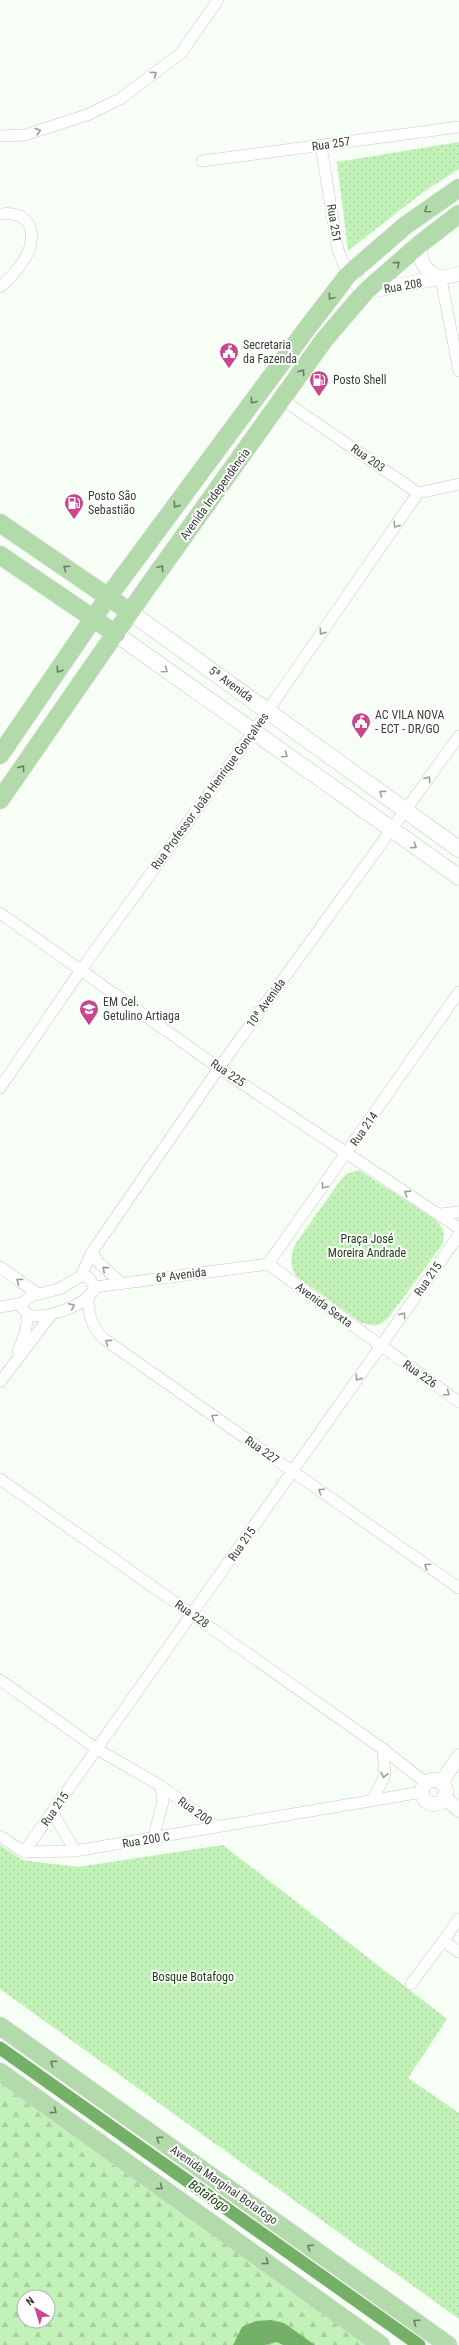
<svg xmlns="http://www.w3.org/2000/svg" width="459" height="2345" viewBox="0 0 459 2345" font-family="'Roboto Condensed',sans-serif">
<style>
.forest{fill:url(#forest-firs);fill-rule:evenodd}
.park{fill:url(#park-dots)}
.water{fill:#74b067}
.lines{fill:none;stroke-linecap:round;stroke-linejoin:round}
.canal{stroke:#74b067;stroke-width:13}
.minor-casing{stroke:#c4cbc3;stroke-width:12}
.tertiary-casing{stroke:#c4cbc3;stroke-width:15}
.secondary-casing{stroke:#c4cbc3;stroke-width:17}
.primary-casing{stroke:#dcdcdb;stroke-width:19}
.minor{stroke:#fff;stroke-width:11}
.tertiary{stroke:#fff;stroke-width:14}
.secondary{stroke:#fff;stroke-width:16}
.primary{stroke:#b3daaa;stroke-width:18}
.oneway{stroke:#9c9e9c}
.oneway2{stroke:#6a7c66}
.labels{text-anchor:middle;dominant-baseline:central;stroke-width:4;stroke-linejoin:round;paint-order:stroke}
.street-label{font-size:12px;fill:#3a3d39;stroke:#fff}
.poi-label{font-size:12px;fill:#3a3d39;stroke:#fff;text-anchor:start}
.park-label{font-size:12px;fill:#19410f;stroke:#fff}
.water-label{font-size:13px;font-style:italic;fill:#0f3804;stroke:#fff}
</style>
<defs>
<pattern id="forest-firs" width="22" height="20" patternUnits="userSpaceOnUse"><rect width="22" height="20" fill="#c3f2b9"/><path d="M5 1l3.5 6h-7zM16 11l3.5 6h-7z" fill="#a8d0a0"/></pattern>
<pattern id="park-dots" width="8" height="8" patternUnits="userSpaceOnUse"><rect width="8" height="8" fill="#c3f2b9"/><path d="M2 2h.1M6 6h.1" fill="none" stroke="#a8d0a0" stroke-width="1.8" stroke-linecap="round"/></pattern>
</defs>
<rect width="100%" height="100%" fill="#f6fef5"/>
<path class="forest" d="M0,2063L102,2133L383,2345H0ZM24,2297H48V2321H24Z"/>
<g class="park">
<path d="M459,142V169L422,193L348,251L337,162Z"/>
<path d="M359,1170L436,1220C444,1229 445,1233 442,1245L389,1317C379,1327 373,1327 360,1322L296,1276C289,1263 290,1256 296,1243L340,1181L346,1174Z"/>
<path d="M0,1845L22,1860L78,1867L223,1845L447,2019L408,2078L459,2113V2319L0,1989Z"/>
</g>
<path class="water" d="M271,2320L284,2323L315,2345H283L277,2342L265,2345H233L242,2327L256,2321Z"/>
<g class="lines">
<path class="canal" d="M0,2048L419,2345"/>
<defs>
<g id="minor">
<path d="M0,136L25,135L87,115L120,99L181,53L218,0"/>
<path d="M321,146L338,250L348,275"/>
<path d="M202,161L459,127"/>
<path d="M0,214C23,211 36,223 30,247C26,261 11,278 0,287"/>
<path d="M441,279L459,371"/>
<path d="M283,400L418,493L459,484"/>
<path d="M0,913L219,1068L459,1228"/>
<path d="M0,1088L81,970L253,732L418,493"/>
<path d="M440,1214L459,1212"/>
<path d="M92,1252L97,1261L121,1283"/>
<path d="M268,1264L459,992"/>
<path d="M268,1264L459,1402"/>
<path d="M0,1267L38,1294"/>
<path d="M81,1276L92,1252L219,1068L459,736"/>
<path d="M95,1287L268,1264"/>
<path d="M88,1298C89,1316 91,1326 104,1339L459,1588"/>
<path d="M0,1307L23,1303L31,1296L59,1289L81,1276L88,1277L95,1287C89,1305 46,1320 28,1315L22,1308L23,1303"/>
<path d="M18,1351L25,1334L28,1315"/>
<path d="M0,1382L51,1315"/>
<path d="M0,1479L383,1749L426,1783"/>
<path d="M0,1680L97,1749L161,1786L217,1827"/>
<path d="M373,1800L385,1775L383,1749"/>
<path d="M53,1813L75,1851"/>
<path d="M0,1836L24,1852L75,1851L422,1792"/>
<path d="M153,1839L163,1802L161,1786"/>
<path d="M24,1852L459,1235"/>
<path d="M459,1919L443,1941L459,1952"/>
<path d="M411,1984L443,1941"/>
</g>
<g id="tertiary">
<path d="M420,244C420,265 423,268 441,279"/>
<path d="M348,275L365,292L459,274"/>
<circle cx="434" cy="1792" r="12"/>
<path d="M441,1783L459,1756"/>
<path d="M444,1797L459,1810"/>
</g>
<g id="secondary">
<path d="M130,612L459,849"/>
<path d="M116,634L459,877"/>
</g>
<g id="primary">
<path d="M0,523L130,612"/>
<path d="M0,555L116,634"/>
<path d="M0,755L108,597L308,327L348,275L406,225L459,188"/>
<path d="M0,800L144,592L324,340L365,292L420,244L459,214"/>
<path d="M0,2026L448,2345"/>
<path d="M0,2072L381,2345"/>
</g>
</defs>
<use href="#minor" class="minor-casing"/>
<use href="#tertiary" class="tertiary-casing"/>
<use href="#secondary" class="secondary-casing"/>
<use href="#primary" class="primary-casing"/>
<use href="#minor" class="minor"/>
<use href="#tertiary" class="tertiary"/>
<use href="#secondary" class="secondary"/>
<use href="#primary" class="primary"/>
</g>
<defs><path id="oneway-chevron" d="M-2-3.5L2.5 0L-2 3.5" fill="none" stroke-width="1.6" stroke-linecap="round" stroke-linejoin="round"/></defs>
<g class="oneway">
<use href="#oneway-chevron" transform="translate(154 74) rotate(-37)"/>
<use href="#oneway-chevron" transform="translate(38 131) rotate(-18)"/>
<use href="#oneway-chevron" transform="translate(396 525) rotate(125)"/>
<use href="#oneway-chevron" transform="translate(322 632) rotate(125)"/>
<use href="#oneway-chevron" transform="translate(165 670) rotate(35)"/>
<use href="#oneway-chevron" transform="translate(285 755) rotate(35)"/>
<use href="#oneway-chevron" transform="translate(428 779) rotate(-54)"/>
<use href="#oneway-chevron" transform="translate(382 793) rotate(-144)"/>
<use href="#oneway-chevron" transform="translate(414 846) rotate(34)"/>
<use href="#oneway-chevron" transform="translate(324 1186) rotate(126)"/>
<use href="#oneway-chevron" transform="translate(407 1193) rotate(-147)"/>
<use href="#oneway-chevron" transform="translate(105 1269) rotate(-139)"/>
<use href="#oneway-chevron" transform="translate(19 1281) rotate(-144)"/>
<use href="#oneway-chevron" transform="translate(72 1306) rotate(-25)"/>
<use href="#oneway-chevron" transform="translate(403 1315) rotate(-55)"/>
<use href="#oneway-chevron" transform="translate(108 1342) rotate(-143)"/>
<use href="#oneway-chevron" transform="translate(358 1378) rotate(125)"/>
<use href="#oneway-chevron" transform="translate(447 1393) rotate(35)"/>
<use href="#oneway-chevron" transform="translate(214 1417) rotate(-145)"/>
<use href="#oneway-chevron" transform="translate(321 1491) rotate(-145)"/>
<use href="#oneway-chevron" transform="translate(427 1566) rotate(-145)"/>
<use href="#oneway-chevron" transform="translate(384 1775) rotate(103)"/>
</g>
<g class="oneway2">
<use href="#oneway-chevron" transform="translate(427 210) rotate(145)"/>
<use href="#oneway-chevron" transform="translate(397 264) rotate(-42)"/>
<use href="#oneway-chevron" transform="translate(331 297) rotate(128)"/>
<use href="#oneway-chevron" transform="translate(302 372) rotate(-55)"/>
<use href="#oneway-chevron" transform="translate(253 401) rotate(126)"/>
<use href="#oneway-chevron" transform="translate(176 505) rotate(126)"/>
<use href="#oneway-chevron" transform="translate(66 568) rotate(-146)"/>
<use href="#oneway-chevron" transform="translate(161 568) rotate(-54)"/>
<use href="#oneway-chevron" transform="translate(59 670) rotate(124)"/>
<use href="#oneway-chevron" transform="translate(22 768) rotate(-55)"/>
<use href="#oneway-chevron" transform="translate(53 2063) rotate(-145)"/>
<use href="#oneway-chevron" transform="translate(54 2111) rotate(36)"/>
<use href="#oneway-chevron" transform="translate(159 2139) rotate(-145)"/>
<use href="#oneway-chevron" transform="translate(160 2187) rotate(36)"/>
<use href="#oneway-chevron" transform="translate(310 2247) rotate(-145)"/>
<use href="#oneway-chevron" transform="translate(266 2262) rotate(36)"/>
<use href="#oneway-chevron" transform="translate(416 2322) rotate(-145)"/>
</g>
<defs>
<symbol id="civic-pin" viewBox="-11 -11 22 30"><path d="M0 17L-7.5 6A9.5 9.5 0 1 1 7.5 6Z" fill="#c9478e" stroke="#fff"/><path d="M-.6-6.5H3V-4.5H.6V-3L4-1V1h2V6H-6V1h2V-1L-.6-3ZM-1.2 2.5V6h2.4V2.5Z" fill="#fff"/></symbol>
<symbol id="fuel-pin" viewBox="-11 -11 22 30"><path d="M0 17L-7.5 6A9.5 9.5 0 1 1 7.5 6Z" fill="#c9478e" stroke="#fff"/><path d="M-5.5-6h7V0h2V4h1.3V-2.5L3-4.5l.8-.8L6-3V5H2.5V1h-1V6h-7ZM-4.2-4.7v3.2H.2V-4.7Z" fill="#fff"/></symbol>
<symbol id="school-pin" viewBox="-11 -11 22 30"><path d="M0 17L-7.5 6A9.5 9.5 0 1 1 7.5 6Z" fill="#c9478e" stroke="#fff"/><path d="M0-5L7-2L0 1L-7-2ZM-4 1L0 2.5L4 1V4Q0 6-4 4Z" fill="#fff"/></symbol>
</defs>
<g fill-rule="evenodd">
<use href="#civic-pin" x="218" y="341" width="22" height="30"/>
<use href="#fuel-pin" x="308" y="369" width="22" height="30"/>
<use href="#fuel-pin" x="63" y="492" width="22" height="30"/>
<use href="#civic-pin" x="350" y="711" width="22" height="30"/>
<use href="#school-pin" x="78" y="998" width="22" height="30"/>
</g>
<g class="labels">
<g class="street-label">
<text transform="translate(331 144) rotate(-8)">Rua 257</text>
<text transform="translate(334 223) rotate(81)">Rua 251</text>
<text transform="translate(403 286) rotate(-10)">Rua 208</text>
<text transform="translate(368 458) rotate(35)">Rua 203</text>
<text transform="translate(215 494) rotate(-54)">Avenida Independência</text>
<text transform="translate(231 684) rotate(36)">5ª Avenida</text>
<text transform="translate(210 791) rotate(-54)">Rua Professor João Henrique Gonçalves</text>
<text transform="translate(266 1003) rotate(-54)">10ª Avenida</text>
<text transform="translate(228 1073) rotate(34)">Rua 225</text>
<text transform="translate(364 1129) rotate(-55)">Rua 214</text>
<text transform="translate(181 1275) rotate(-7)">6ª Avenida</text>
<text transform="translate(428 1279) rotate(-55)">Rua 215</text>
<text transform="translate(324 1305) rotate(36)">Avenida Sexta</text>
<text transform="translate(420 1374) rotate(35)">Rua 226</text>
<text transform="translate(262 1450) rotate(35)">Rua 227</text>
<text transform="translate(242 1544) rotate(-55)">Rua 215</text>
<text transform="translate(192 1614) rotate(35)">Rua 228</text>
<text transform="translate(55 1809) rotate(-55)">Rua 215</text>
<text transform="translate(195 1811) rotate(36)">Rua 200</text>
<text transform="translate(146 1840) rotate(-9)">Rua 200 C</text>
<text transform="translate(224 2185) rotate(35)">Avenida Marginal Botafogo</text>
</g>
<g class="poi-label">
<text x="243" y="345">Secretaria<tspan x="243" dy="14">da Fazenda</tspan></text>
<text x="333" y="380">Posto Shell</text>
<text x="88" y="496">Posto São<tspan x="88" dy="14">Sebastião</tspan></text>
<text x="375" y="715">AC VILA NOVA<tspan x="375" dy="14">- ECT - DR/GO</tspan></text>
<text x="103" y="1002">EM Cel.<tspan x="103" dy="14">Getulino Artiaga</tspan></text>
</g>
<g class="park-label">
<text x="367" y="1239">Praça José<tspan x="367" dy="14">Moreira Andrade</tspan></text>
<text x="193" y="1977">Bosque Botafogo</text>
</g>
<g class="water-label">
<text transform="translate(209 2196) rotate(35)">Botafogo</text>
</g>
</g>
<g transform="translate(36 2309) rotate(322)"><circle r="19" fill="#ffffff" stroke="#b0b1b0"/>
<path d="M0-3L7 15L0 10L-7 15Z" fill="#c9478e"/>
<text y="-6" font-size="11" font-weight="bold" text-anchor="middle" fill="#3a3d39">N</text>
</g>
</svg>
